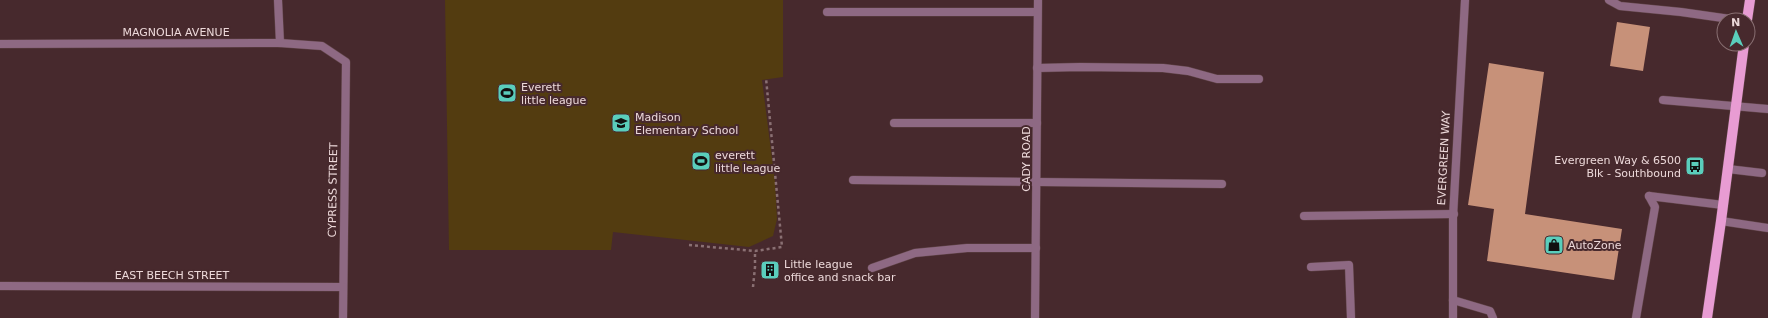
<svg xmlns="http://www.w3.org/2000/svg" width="1768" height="318" viewBox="0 0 1768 318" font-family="'DejaVu Sans',sans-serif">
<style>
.green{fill:#533c10}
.building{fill:#c79179}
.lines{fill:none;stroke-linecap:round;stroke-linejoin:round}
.lane-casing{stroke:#614549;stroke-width:9}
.street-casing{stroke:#614549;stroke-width:9}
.primary-casing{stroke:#614549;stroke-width:11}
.path{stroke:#8a7073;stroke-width:2.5;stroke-dasharray:3 3;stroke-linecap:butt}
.lane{stroke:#8e6983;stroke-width:8}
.street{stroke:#8e6983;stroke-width:8}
.primary{stroke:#e89cd3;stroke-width:10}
.labels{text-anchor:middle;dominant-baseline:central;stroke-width:4;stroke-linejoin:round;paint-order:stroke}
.street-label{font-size:11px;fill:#ecd8d9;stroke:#47292d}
.poi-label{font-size:11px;fill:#ecd8d9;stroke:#47292d;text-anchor:start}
</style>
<rect width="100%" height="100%" fill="#47292d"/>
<path class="green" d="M445,0H783V77L762,80L775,182L777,219L773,236L749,247L613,232L611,250H449Z"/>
<g class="building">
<path d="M1617,22L1650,27L1643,71L1610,66Z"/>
<path d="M1489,63L1544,72L1525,214L1622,229L1614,280L1487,261L1494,209L1468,205Z"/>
</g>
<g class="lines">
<defs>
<g id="lane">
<path d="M1609,0L1620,6L1681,12L1737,20"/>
<path d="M827,12H1037"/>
<path d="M1037,68L1080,67L1163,68L1188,71L1217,79H1259"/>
<path d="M1663,100L1768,109"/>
<path d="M894,123H1037"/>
<path d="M1728,169L1762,173"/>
<path d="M853,180L1222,184"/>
<path d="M1649,196L1723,205"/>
<path d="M1304,216L1454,214"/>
<path d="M1311,267L1349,265L1351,318"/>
<path d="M872,268L915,253L967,248H1036"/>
<path d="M1453,300L1490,311L1493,318"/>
<path d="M1636,318L1655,207L1649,196"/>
</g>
<g id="street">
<path d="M278,0L280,43"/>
<path d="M0,44L280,43L322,46L346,62L343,318"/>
<path d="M1721,221L1768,228"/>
<path d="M0,286L343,287"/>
<path d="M1035,318L1038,0"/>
<path d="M1453,318V217L1465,0"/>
</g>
<g id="primary">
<path d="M1747,20L1750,0"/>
<path d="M1707,318L1721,221L1744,44"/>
</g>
</defs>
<use href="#lane" class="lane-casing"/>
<use href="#street" class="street-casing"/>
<use href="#primary" class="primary-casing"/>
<g class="path">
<path d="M689,245L755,251L782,247L766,78"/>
<path d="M753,287L755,267V251"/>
</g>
<use href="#lane" class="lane"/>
<use href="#street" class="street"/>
<use href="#primary" class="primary"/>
</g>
<defs>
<symbol id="stadium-square" viewBox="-11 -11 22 22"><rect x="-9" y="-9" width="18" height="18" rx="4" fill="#5acebc" stroke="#47292d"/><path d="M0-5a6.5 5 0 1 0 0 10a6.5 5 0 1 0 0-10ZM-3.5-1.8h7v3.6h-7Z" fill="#111"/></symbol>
<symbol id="school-square" viewBox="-11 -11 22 22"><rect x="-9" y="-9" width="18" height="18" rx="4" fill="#5acebc" stroke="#47292d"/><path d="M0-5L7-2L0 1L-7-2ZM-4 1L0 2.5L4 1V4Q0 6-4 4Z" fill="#111"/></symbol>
<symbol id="bus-square" viewBox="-11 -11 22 22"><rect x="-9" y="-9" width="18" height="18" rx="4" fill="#5acebc" stroke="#47292d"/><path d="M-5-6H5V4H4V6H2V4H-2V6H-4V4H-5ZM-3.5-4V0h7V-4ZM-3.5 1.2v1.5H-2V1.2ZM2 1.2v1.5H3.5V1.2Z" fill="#111"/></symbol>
<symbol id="shop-square" viewBox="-11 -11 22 22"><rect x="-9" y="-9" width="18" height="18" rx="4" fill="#5acebc" stroke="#47292d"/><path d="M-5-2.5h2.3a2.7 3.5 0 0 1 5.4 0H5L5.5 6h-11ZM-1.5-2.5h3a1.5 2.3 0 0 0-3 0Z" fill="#111"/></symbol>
<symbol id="building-square" viewBox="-11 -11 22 22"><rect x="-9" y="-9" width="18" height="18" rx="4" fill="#5acebc" stroke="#47292d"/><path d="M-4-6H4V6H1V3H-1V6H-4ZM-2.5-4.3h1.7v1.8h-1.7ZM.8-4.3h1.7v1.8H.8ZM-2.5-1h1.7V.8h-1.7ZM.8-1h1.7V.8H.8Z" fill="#111"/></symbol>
</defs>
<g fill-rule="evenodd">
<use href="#stadium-square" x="496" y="82" width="22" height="22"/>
<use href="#school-square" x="610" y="112" width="22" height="22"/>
<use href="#stadium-square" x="690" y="150" width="22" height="22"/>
<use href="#bus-square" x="1684" y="155" width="22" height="22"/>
<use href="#shop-square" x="1543" y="234" width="22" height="22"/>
<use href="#building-square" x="759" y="259" width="22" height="22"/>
</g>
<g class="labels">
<g class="street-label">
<text x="176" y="32">MAGNOLIA AVENUE</text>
<text transform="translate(1444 158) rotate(-87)">EVERGREEN WAY</text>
<text transform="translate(1026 159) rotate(-90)">CADY ROAD</text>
<text transform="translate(333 190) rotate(-89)">CYPRESS STREET</text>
<text x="172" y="275">EAST BEECH STREET</text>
</g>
<g class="poi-label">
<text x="521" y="87">Everett<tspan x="521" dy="13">little league</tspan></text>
<text x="635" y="117">Madison<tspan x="635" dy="13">Elementary School</tspan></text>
<text x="715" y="155">everett<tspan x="715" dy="13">little league</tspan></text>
<text x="1681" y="160" text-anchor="end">Evergreen Way &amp; 6500<tspan x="1681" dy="13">Blk - Southbound</tspan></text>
<text x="1568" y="245">AutoZone</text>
<text x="784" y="264">Little league<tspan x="784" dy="13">office and snack bar</tspan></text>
</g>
</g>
<g transform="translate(1736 32) rotate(358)"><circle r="19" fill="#47292d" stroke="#896f72"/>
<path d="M0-3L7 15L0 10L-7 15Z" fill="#5acebc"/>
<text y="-6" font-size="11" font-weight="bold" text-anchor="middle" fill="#ecd8d9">N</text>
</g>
</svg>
